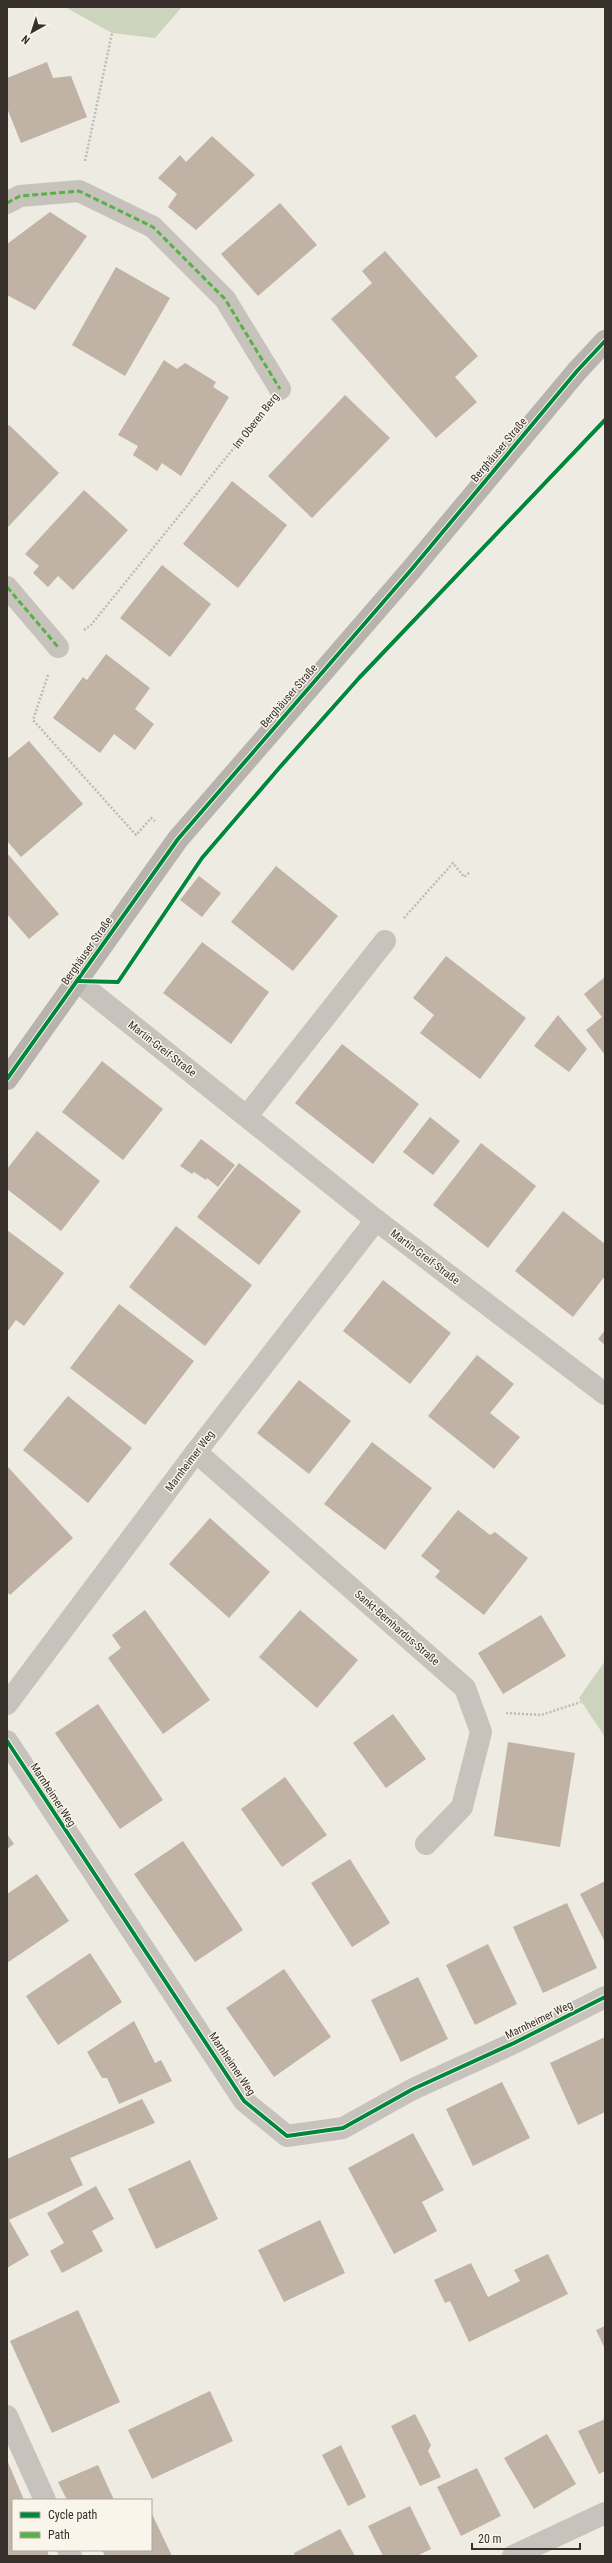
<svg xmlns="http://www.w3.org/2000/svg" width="612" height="2563" viewBox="0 0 612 2563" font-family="'Roboto Condensed',sans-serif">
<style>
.green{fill:#ccd4be}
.building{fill:#c0b2a5}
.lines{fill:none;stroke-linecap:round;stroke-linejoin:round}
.path{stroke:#c0bbb4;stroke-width:2.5;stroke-dasharray:2 2;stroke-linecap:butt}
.street{stroke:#c7c3bc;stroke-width:22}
.secondary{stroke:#b8b3ac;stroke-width:22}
.quiet{stroke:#56b246;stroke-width:3;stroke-dasharray:6 3;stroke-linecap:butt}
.cycleway-casing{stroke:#f9f5eb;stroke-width:6}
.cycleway{stroke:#00873e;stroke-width:4}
.labels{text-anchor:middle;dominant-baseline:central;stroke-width:3;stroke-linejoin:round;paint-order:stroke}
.street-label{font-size:11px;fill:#38302a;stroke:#f9f5eb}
</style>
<rect width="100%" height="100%" fill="#eeebe3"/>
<g class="green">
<path d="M65,7H182L155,38L112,33Z"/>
<path d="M605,1661V1737L579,1698Z"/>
</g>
<g class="building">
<path d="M47,62L53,78L71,76L87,117L21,143L7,108V78Z"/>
<path d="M212,136L255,175L196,230L168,207L177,194L158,178L180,155L186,162Z"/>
<path d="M280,203L317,245L258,296L221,254Z"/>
<path d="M50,212L87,236L35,310L7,295V244Z"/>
<path d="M385,251L478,356L455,377L477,402L436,438L331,319L372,283L362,271Z"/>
<path d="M116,267L170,298L125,376L72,345Z"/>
<path d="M164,360L177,369L185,363L216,382L213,387L229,397L181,476L162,463L157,471L133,455L138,446L118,435Z"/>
<path d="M345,395L390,438L312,518L268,476Z"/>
<path d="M9,425L59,473L7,528V427Z"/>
<path d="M232,481L287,525L238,588L183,544Z"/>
<path d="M84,490L128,530L73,590L58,576L48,587L33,573L39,566L25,554Z"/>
<path d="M162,565L211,604L170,657L120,618Z"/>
<path d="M106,654L150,688L135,709L154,724L135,750L114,734L100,753L53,718L83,677L87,680Z"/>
<path d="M29,741L83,804L21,857L7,841V759Z"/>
<path d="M7,853L59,914L29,939L7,914Z"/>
<path d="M276,866L338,916L293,971L231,922Z"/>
<path d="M199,876L221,893L202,917L180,900Z"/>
<path d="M202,942L269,992L231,1044L163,993Z"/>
<path d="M446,956L526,1018L480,1079L420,1033L434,1015L413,998Z"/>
<path d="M605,977V1055L586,1030L602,1017L584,994Z"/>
<path d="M558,1015L587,1049L569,1072L534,1046Z"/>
<path d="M342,1044L419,1104L373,1164L295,1103Z"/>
<path d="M102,1061L163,1109L123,1160L62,1112Z"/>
<path d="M430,1117L460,1141L433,1175L403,1152Z"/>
<path d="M37,1131L100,1181L61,1231L7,1189V1169Z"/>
<path d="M201,1139L235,1165L218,1187L207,1178L206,1180L194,1172L192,1174L180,1166Z"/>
<path d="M481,1143L536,1186L488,1248L433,1205Z"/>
<path d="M239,1163L301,1211L259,1265L197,1217Z"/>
<path d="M563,1211L605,1244V1276L573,1317L515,1271Z"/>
<path d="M176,1226L252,1285L205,1346L129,1287Z"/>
<path d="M7,1230L64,1273L24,1326L16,1320L7,1332Z"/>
<path d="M383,1280L451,1333L410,1384L343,1331Z"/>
<path d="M119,1304L194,1361L145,1425L70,1368Z"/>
<path d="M605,1330V1345L598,1339Z"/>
<path d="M477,1355L514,1384L490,1413L520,1437L494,1469L428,1416Z"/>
<path d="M299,1380L351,1421L309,1474L257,1433Z"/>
<path d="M68,1396L132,1448L88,1503L23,1450Z"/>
<path d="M372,1442L432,1488L385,1550L324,1504Z"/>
<path d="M7,1466L73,1538L10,1595L7,1592Z"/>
<path d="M458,1510L490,1535L495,1532L528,1558L484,1615L435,1577L440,1571L421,1556Z"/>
<path d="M210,1518L270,1572L229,1618L169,1564Z"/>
<path d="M145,1610L210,1700L163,1734L108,1658L121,1648L112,1635Z"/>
<path d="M300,1610L358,1660L317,1708L259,1657Z"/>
<path d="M541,1615L566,1656L503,1694L478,1653Z"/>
<path d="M98,1704L163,1800L120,1829L55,1733Z"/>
<path d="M393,1714L426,1759L386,1788L353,1743Z"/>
<path d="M508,1742L575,1753L560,1847L494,1836Z"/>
<path d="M285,1777L327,1835L282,1867L241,1809Z"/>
<path d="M7,1834L14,1844L7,1849Z"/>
<path d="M183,1841L243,1930L195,1962L134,1874Z"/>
<path d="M350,1859L390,1923L352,1947L311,1883Z"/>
<path d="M37,1874L69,1921L7,1963V1894Z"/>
<path d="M605,1881V1942L580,1894Z"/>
<path d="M567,1903L597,1968L543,1993L513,1927Z"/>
<path d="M488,1944L517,2004L475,2025L446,1965Z"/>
<path d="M90,1953L122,2002L58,2045L26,1996Z"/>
<path d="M284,1969L331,2037L274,2077L226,2008Z"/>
<path d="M418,1977L448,2039L401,2062L371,2000Z"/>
<path d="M134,2021L155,2063L161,2060L172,2081L119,2104L107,2078H102L87,2052Z"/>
<path d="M605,2037V2112L578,2125L550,2063Z"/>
<path d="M502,2082L530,2138L473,2166L446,2109Z"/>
<path d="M142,2099L155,2123L70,2158L83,2185L9,2220L29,2255L7,2268V2159Z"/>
<path d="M413,2133L444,2190L422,2202L437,2231L394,2254L348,2168Z"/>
<path d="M190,2160L218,2219L156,2249L128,2189Z"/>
<path d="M96,2186L114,2219L92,2231L103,2251L62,2273L50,2251L64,2243L47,2213Z"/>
<path d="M320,2220L345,2273L284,2302L258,2250Z"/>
<path d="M548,2254L568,2294L469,2342L450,2301L445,2303L434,2280L471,2263L488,2297L520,2281L514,2270Z"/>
<path d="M78,2310L120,2402L52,2433L10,2341Z"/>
<path d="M605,2326V2349L596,2330Z"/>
<path d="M210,2391L233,2441L152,2479L128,2430Z"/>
<path d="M415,2414L431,2445L428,2451L441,2477L420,2486L391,2426Z"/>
<path d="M605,2419V2471L599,2474L578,2431Z"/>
<path d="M547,2434L576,2484L534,2509L504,2458Z"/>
<path d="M341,2445L366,2497L348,2506L322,2455Z"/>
<path d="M7,2460L24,2500H13V2550H47L49,2556H7Z"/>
<path d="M98,2465L114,2500H67L58,2482Z"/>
<path d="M477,2468L501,2516L461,2536L437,2487Z"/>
<path d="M410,2506L431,2549L417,2556H383L368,2526Z"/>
<path d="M151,2512L172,2556H105L102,2550H151Z"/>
<path d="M340,2529L355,2556H295L294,2553Z"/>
</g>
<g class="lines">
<g class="path">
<path d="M85,161L112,33"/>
<path d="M84,630L91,625L262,413"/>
<path d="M48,675L33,720L136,835L151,818L155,821"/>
<path d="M404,918L453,863L464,877L470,872"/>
<path d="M506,1713L541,1715L581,1702"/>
</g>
<g class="street">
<path d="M7,203L20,196L79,191L153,227L225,299L280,389"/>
<path d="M7,587L58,647"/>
<path d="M77,981L376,1220L605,1394"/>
<path d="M247,1116L385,941"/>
<path d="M196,1452L465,1688L481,1732L462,1807L426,1844"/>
<path d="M7,1704L196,1452L376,1220"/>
<path d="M7,1741L244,2101L287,2136L343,2128L413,2089L514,2043L605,1997"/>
<path d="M7,2416L45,2500"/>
<path d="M68,2550L71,2556"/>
<path d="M513,2556L605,2513"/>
</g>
<path class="secondary" d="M7,1079L178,839L411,570L577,371L605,341"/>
<g class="quiet">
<path d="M7,203L20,196L79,191L153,227L225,299L280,389"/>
<path d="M7,587L58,647"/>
</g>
<defs>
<g id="cycleway">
<path d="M77,981L118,982L202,858L280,767L359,678L605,420"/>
<path d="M7,1079L178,839L411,570L577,371L605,341"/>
<path d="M7,1741L244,2101L287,2136L343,2128L413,2089L514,2043L605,1997"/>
</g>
</defs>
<use href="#cycleway" class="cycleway-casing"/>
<use href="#cycleway" class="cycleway"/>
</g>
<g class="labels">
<g class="street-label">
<text transform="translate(256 421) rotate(-52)">Im Oberen Berg</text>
<text transform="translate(499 450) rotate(-50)">Berghäuser Straße</text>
<text transform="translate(289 696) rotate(-49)">Berghäuser Straße</text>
<text transform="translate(87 951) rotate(-55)">Berghäuser Straße</text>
<text transform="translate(162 1049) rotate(38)">Martin-Greif-Straße</text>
<text transform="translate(425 1257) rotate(37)">Martin-Greif-Straße</text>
<text transform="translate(190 1461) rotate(-53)">Marnheimer Weg</text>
<text transform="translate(397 1628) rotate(41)">Sankt-Bernhardus-Straße</text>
<text transform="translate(53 1795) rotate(57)">Marnheimer Weg</text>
<text transform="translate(539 2020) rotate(-26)">Marnheimer Weg</text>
<text transform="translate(232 2064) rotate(56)">Marnheimer Weg</text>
</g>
</g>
<rect width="612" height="2563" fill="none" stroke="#38302a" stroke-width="16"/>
<rect x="12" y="2499" width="140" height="52" fill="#f9f5eb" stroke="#aca69e"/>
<rect x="20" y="2512" width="20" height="6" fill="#00873e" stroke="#aca69e"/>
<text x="48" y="2519" font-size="12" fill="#38302a">Cycle path</text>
<rect x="20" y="2532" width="20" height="6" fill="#56b246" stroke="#aca69e"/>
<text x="48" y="2539" font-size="12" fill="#38302a">Path</text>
<g transform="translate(32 32) rotate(219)" stroke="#f9f5eb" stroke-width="3" paint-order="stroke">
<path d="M0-3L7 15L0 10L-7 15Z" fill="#38302a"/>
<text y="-6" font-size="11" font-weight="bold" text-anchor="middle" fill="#38302a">N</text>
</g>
<path d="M472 2543v6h108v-6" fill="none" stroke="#38302a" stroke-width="2"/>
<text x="478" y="2543" font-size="12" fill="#38302a" stroke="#f9f5eb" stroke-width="3" paint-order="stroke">20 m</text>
</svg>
